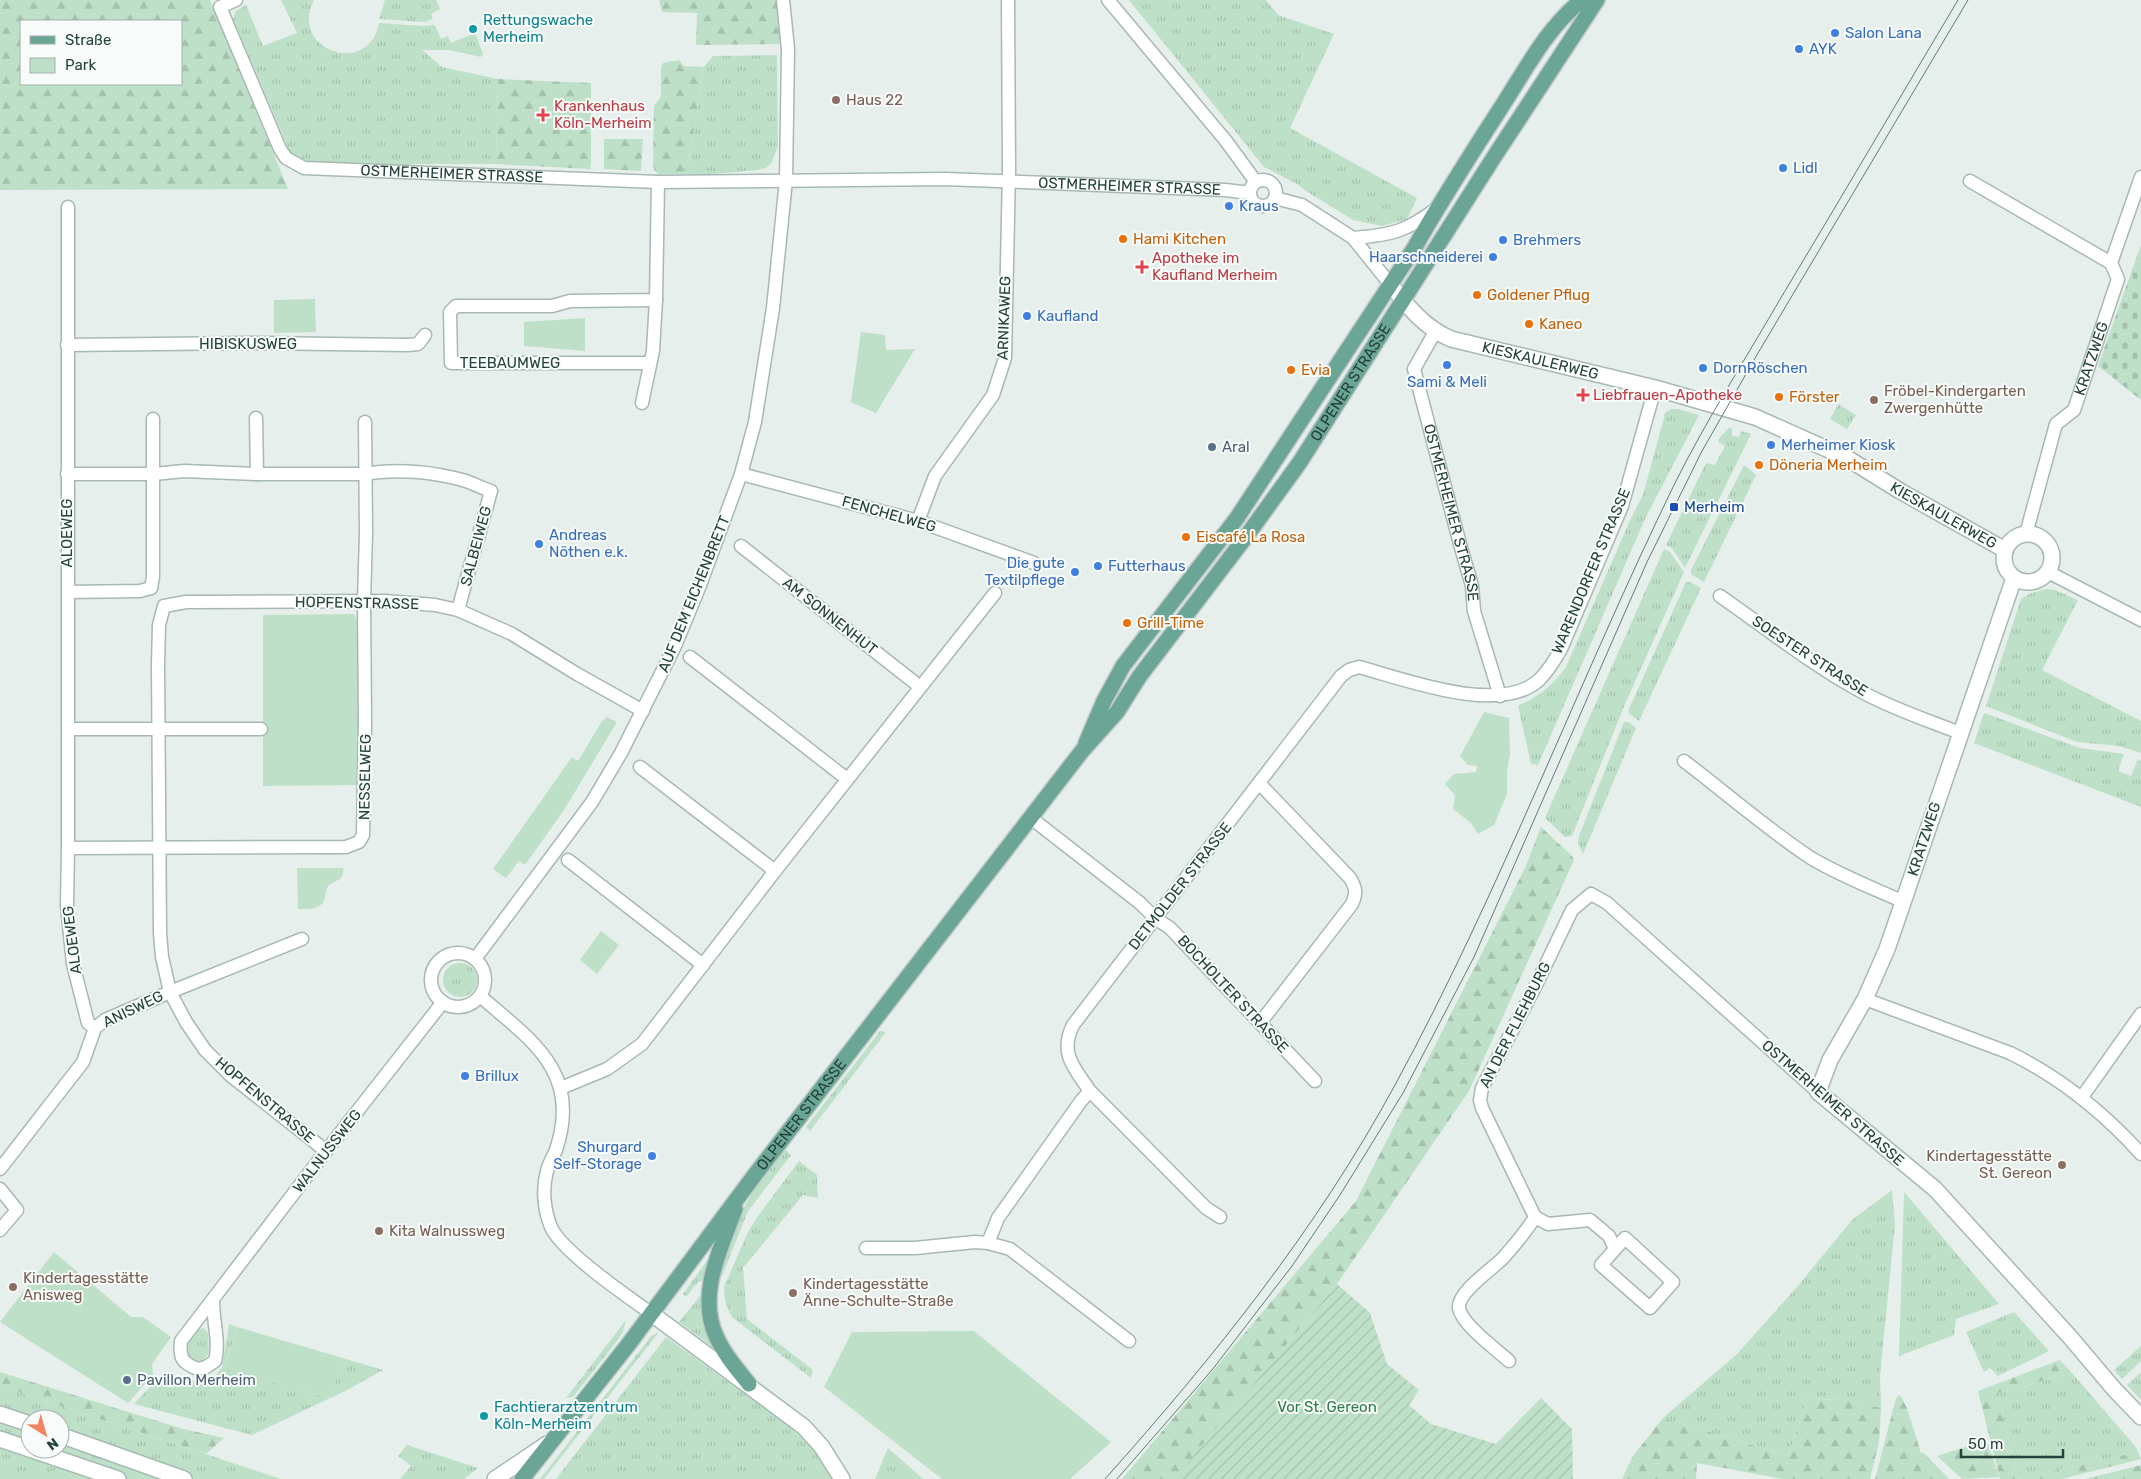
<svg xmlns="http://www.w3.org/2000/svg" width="2141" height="1479" viewBox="0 0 2141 1479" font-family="Rubik,sans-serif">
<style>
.grass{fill:url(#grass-tufts);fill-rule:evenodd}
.forest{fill:url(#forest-firs);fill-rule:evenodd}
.cemetery{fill:url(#cemetery-stones)}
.park{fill:#bfe0c8}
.garden{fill:url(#garden-furrows)}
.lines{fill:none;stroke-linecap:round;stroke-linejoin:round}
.minor-casing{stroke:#a8b8b2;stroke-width:15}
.tertiary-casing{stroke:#a8b8b2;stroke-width:18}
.secondary-casing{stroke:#a4bbb3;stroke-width:18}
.primary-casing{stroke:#c2cac8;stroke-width:18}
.minor{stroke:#fff;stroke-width:12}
.tertiary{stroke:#fff;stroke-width:15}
.secondary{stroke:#fff;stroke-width:15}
.primary{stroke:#6aa596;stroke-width:15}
.tram{stroke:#5f7d75;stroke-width:1}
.culture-dot{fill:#0f9aa8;stroke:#f7fbf9;stroke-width:2}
.shop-dot{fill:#3f7fe0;stroke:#f7fbf9;stroke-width:2}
.education-dot{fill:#8d6e63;stroke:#f7fbf9;stroke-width:2}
.health-dot{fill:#e0444e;stroke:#f7fbf9;stroke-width:2}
.food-dot{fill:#e8710a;stroke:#f7fbf9;stroke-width:2}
.service-dot{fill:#5c6f8a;stroke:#f7fbf9;stroke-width:2}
.transit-dot{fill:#1a4fb4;stroke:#f7fbf9;stroke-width:2}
.labels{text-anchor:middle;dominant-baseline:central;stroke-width:4;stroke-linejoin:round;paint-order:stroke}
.culture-label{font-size:15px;fill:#0d838f;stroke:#f7fbf9;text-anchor:start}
.shop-label{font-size:15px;fill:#366cbe;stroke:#f7fbf9;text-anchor:start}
.education-label{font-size:15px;fill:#785e54;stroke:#f7fbf9;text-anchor:start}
.health-label{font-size:15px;fill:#be3a42;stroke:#f7fbf9;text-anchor:start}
.street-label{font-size:15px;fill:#24423a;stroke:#f7fbf9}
.food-label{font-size:15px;fill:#c56008;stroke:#f7fbf9;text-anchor:start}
.service-label{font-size:15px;fill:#4e5e75;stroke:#f7fbf9;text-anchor:start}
.transit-label{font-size:15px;fill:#164399;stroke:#f7fbf9;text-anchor:start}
.park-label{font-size:15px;fill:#2d7a4b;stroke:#f7fbf9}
</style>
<defs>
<pattern id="grass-tufts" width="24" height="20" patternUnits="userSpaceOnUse" patternTransform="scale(1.25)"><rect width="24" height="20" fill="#bfe0c8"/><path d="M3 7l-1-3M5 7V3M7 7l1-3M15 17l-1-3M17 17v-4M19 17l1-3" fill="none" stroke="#a4c1ad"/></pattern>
<pattern id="forest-firs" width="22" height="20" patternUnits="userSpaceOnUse" patternTransform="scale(1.25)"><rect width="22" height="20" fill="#bfe0c8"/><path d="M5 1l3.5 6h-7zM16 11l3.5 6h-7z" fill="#a4c1ad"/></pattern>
<pattern id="cemetery-stones" width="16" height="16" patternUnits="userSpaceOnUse" patternTransform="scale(1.25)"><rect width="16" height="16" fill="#bfe0c8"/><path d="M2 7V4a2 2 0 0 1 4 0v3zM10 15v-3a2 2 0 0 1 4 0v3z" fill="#a4c1ad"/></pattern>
<pattern id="garden-furrows" width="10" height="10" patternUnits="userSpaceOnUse" patternTransform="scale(1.25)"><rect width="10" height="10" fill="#bfe0c8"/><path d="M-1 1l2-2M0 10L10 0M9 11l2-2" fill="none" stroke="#a4c1ad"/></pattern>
</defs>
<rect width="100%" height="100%" fill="#e6efeb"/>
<g class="grass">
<path d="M281,0H314C288,50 369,78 379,23L423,26L435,25L441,39L448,36L451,43L475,33L483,54L481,57L449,50H422L442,67L498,79L496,164H409V167L303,161L291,154L233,19L236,11L246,5L263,46L297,33Z"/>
<path d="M385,0H436L440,9L431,14L433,19L424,22L379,19Z"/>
<path d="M1129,0H1266L1278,15L1334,34L1290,128L1417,198L1407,219L1382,226L1353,220L1306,191L1297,184L1264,167Z"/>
<path d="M777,55L778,146L772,162L766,168L757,170L714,174H682L689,158L704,67L713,56Z"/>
<path d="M1838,404L1856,415L1847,429L1830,419Z"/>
<path d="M1671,409H1678L1699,415L1645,519L1538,765L1531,764L1518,706C1540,695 1551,687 1566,667L1631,518L1643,495L1664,418L1665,413Z"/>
<path d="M1729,428H1732V436L1739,437L1741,431L1751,434L1685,568L1672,548L1666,545L1706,463L1715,465L1725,446L1718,442L1720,437Z"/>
<path d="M1744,465L1756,475L1704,582L1691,574V570Z"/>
<path d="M1664,549L1670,552L1684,572L1625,704L1572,836L1565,837L1545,818Z"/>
<path d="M1686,582H1690L1701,588L1639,721L1628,713L1629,709Z"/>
<path d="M2046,589L2055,590L2078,600L2042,670L2141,721V753L2119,746L2077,742L1986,706L2021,599L2029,594Z"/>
<path d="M1984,713L2080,748L2124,754L2118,771L2131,776L2138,759L2141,761V807L1974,743Z"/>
<path d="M1624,722H1629L1636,728L1583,854L1578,843L1579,836Z"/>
<circle cx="460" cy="980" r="17"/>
<path d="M880,1031L886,1032L810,1131L806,1127Z"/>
<path d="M784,1148L791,1155L748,1211L722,1276L718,1278L730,1234L752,1193Z"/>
<path d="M799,1161L817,1175L818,1198L803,1195L743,1268L747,1319L813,1370L811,1378L732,1317C726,1307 724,1299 724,1287L748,1232L758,1216Z"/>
<path d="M1892,1190L1895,1225L1880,1376L1881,1408L1843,1400L1807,1399L1788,1456L1663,1418L1737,1354L1797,1287L1852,1220Z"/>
<path d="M1904,1192L1999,1304L1956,1319L1954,1335L1899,1356Z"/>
<path d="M711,1255L707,1278L698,1282L686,1297L683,1294Z"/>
<path d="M705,1295L713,1343L710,1345L679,1322L700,1296Z"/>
<path d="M2014,1312L2049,1351L1998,1376L1990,1368L1984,1372L1966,1332Z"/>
<path d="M626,1320L623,1332L617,1341L573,1397L566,1398Z"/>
<path d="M229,1324L237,1327L225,1368L330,1398L343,1358L383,1370L347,1390L252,1435L134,1404L163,1373L209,1384L222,1367Z"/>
<path d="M204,1328L208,1333L209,1353L202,1361C191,1362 188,1357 186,1347L197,1330Z"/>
<path d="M659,1332L544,1479H540L645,1344L651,1336Z"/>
<path d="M666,1337L787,1425L814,1449L832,1479H556Z"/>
<path d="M2141,1346V1361L2122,1379L2114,1370Z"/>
<path d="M2141,1372V1400L2127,1385Z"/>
<path d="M2072,1373L2135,1446L2138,1452L2018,1479L1998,1393Z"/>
<path d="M0,1386L281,1479H0ZM30,1419H60V1449H30Z"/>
<path d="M407,1445L478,1468L464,1479H400L411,1466L398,1456Z"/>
<path d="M888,1448L923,1479H875Z"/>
</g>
<g class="forest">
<path d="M0,0H210L288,189L0,190ZM21,21H181V84H21Z"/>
<path d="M659,0H777L781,44L696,45L697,13L662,12Z"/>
<path d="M679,60L684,66L704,67L689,158L682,174H659L655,171L653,166L654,106L661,96V67L663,63Z"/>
<path d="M498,79L591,83V164L590,169L496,164Z"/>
<path d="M604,139H643L641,171L604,169Z"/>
<path d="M1541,827L1572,856L1574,860L1469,1091L1337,1284L1174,1479H1122L1356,1201L1525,868Z"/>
<path d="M2060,1360L2072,1373L1998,1393L2018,1479L2138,1452L2141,1459L2062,1479H2000L1978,1391Z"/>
<path d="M0,1372L183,1429L224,1438L206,1454L0,1386Z"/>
<path d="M1900,1395L1907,1408L1921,1453H1924L1949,1479H1875L1896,1398Z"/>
<path d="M1807,1399L1843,1400L1881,1408L1879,1442L1870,1479H1782L1697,1463L1696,1479H1622L1633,1456L1663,1418L1788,1456Z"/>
<path d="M1987,1440L1999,1477L1962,1479L1937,1456Z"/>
<path d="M2141,1465V1479H2085Z"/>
</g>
<path class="cemetery" d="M2141,245V400L2098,366Z"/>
<g class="park">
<path d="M315,299L316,332L274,333V300Z"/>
<path d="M585,318V351L524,346V322Z"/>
<path d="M861,332L885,335L886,350L915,349L876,413L851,402Z"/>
<path d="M354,614L359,627V785L263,786V615Z"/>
<path d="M1484,712L1509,718L1510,754L1507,770V794L1494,825L1478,834L1471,823L1453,809L1455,795L1445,784L1454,774L1476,772L1477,766L1468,765L1460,756Z"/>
<path d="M607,717L617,722L564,810L525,865L519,861L506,878L493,869L572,757L578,761L602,721Z"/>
<path d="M297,868H343C345,880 336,880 328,886C326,890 326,893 325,897C323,910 308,909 298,909Z"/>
<path d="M601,931L619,945L597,974L580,960Z"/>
<path d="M54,1252L131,1317H143L171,1337L152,1364L153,1375L128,1403L0,1322Z"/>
<path d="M237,1327L343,1358L330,1398L225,1369Z"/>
<path d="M974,1331L1111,1442L1070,1479H942L824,1387L852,1332Z"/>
</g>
<path class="garden" d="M1337,1284L1370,1313L1387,1364L1419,1390L1409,1405L1431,1424L1496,1444L1541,1398L1572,1429L1573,1479H1174Z"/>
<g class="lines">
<defs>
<g id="minor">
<path id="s1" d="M236,0L220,7L280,149L286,158L304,168L658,182L945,179L1225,190L1250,193"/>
<path d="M1108,0L1226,141L1256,182"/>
<circle cx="1263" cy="193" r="13"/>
<path d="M1970,181L2111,263"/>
<path d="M1275,198L1302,205L1353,238L1390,284"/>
<path d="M68,207V848"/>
<path d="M1353,238C1391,235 1405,232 1436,209"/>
<path id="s2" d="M1435,332L1414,369L1460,544L1472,586L1474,611L1500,696"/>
<path d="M67,345L248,343L408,345L418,344L425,335"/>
<path d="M650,363H451L450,312L456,306H552L570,301L656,300L658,182"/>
<path d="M642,403L653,351L656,300"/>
<path d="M256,418L257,474"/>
<path d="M67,474H154L184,471L257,474H365C396,468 435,472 466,481C474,484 482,488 491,491L458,610"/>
<path d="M741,474L918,521L1034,563"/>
<path d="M918,521L935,476L993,395L1005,358L1009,170L1008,0"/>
<path id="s3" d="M2026,534L2056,424L2074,410L2118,279L2111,263L2141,177"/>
<path d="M741,546L919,686"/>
<path d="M2048,572L2141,620"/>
<path d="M151,588L153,577V419"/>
<path d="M68,592L140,591L151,588"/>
<path d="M1720,596C1766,628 1812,665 1862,692C1893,709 1927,720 1960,733"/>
<path d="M690,657L847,779"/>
<path d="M68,729H261"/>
<path d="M1684,761C1726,793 1767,829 1811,858C1841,876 1873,888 1904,902"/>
<path d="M640,767L775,871"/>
<path d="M1259,783L1350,878C1356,888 1357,893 1352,904L1260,1023"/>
<path d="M1031,818L1140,903L1155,918L1170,928L1315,1081"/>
<path d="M568,860L703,965"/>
<circle cx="458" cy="980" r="27"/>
<path d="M475,959L592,802L621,753L675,646L699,588L741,474L755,422L773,308L786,180L788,49L783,0"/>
<path d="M480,996C532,1041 582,1072 556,1150C553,1157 549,1163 547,1171C542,1189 544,1210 551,1227C561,1251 628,1297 652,1314"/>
<path d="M1865,999L2010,1053C2061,1078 2103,1112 2141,1154"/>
<path d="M95,1028L88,1023L73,964L67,906L68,848L346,847L359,842L363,835L365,723L364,601L366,533L365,422"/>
<path d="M561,1088L607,1069L642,1044L775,871L995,593"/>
<path d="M2082,1097L2141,1014"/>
<path d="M326,1151L230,1075L205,1050L186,1022L170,992L162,957L160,933L158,665L159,625L164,606L186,602L385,601L435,605L458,610L512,634L577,674L643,711"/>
<path d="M0,1169L83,1062L95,1028L105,1020L170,992L302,939"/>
<path d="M0,1189L17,1210L0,1230"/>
<path d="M1220,1217L1206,1208L1090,1091C1074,1068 1059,1053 1073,1025L1341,676L1349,670L1359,667C1404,679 1500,716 1539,680C1548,671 1555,660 1561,649L1622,506L1655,388"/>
<path d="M1625,1238L1673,1282L1650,1308L1601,1265Z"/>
<path d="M988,1243L998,1218L1081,1101L1090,1091"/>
<path d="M866,1248H915L975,1242L988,1243L1010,1249L1129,1341"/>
<path d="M1615,1249L1609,1236L1590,1220L1548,1224L1535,1217L1482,1108L1480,1100L1482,1088L1536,985L1572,910L1591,894L1607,903L1818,1092"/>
<path d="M213,1301C213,1321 220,1343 215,1361L206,1367L198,1369C182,1363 179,1358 181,1341L326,1151L443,1002"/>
<path d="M1509,1361C1496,1349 1462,1325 1459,1308C1457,1292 1494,1268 1504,1257C1515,1244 1526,1232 1535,1217"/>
</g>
<g id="tertiary">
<path id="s4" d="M1390,284C1408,307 1425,328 1451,339L1655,388L1755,417L1847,458L1900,491L2005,550"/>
<circle cx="2028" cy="558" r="24"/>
<path d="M2014,578L1887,949L1865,999L1830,1060L1818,1092L1935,1189L2070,1337L2114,1389L2141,1417"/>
</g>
<g id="secondary">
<path d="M652,1314L804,1427L822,1447L842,1479"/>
<path d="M0,1414L30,1424"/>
<path d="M60,1435L184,1479"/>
<path d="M0,1439L118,1479"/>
<path d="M495,1479L547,1444"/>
</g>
<g id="primary">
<path d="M1086,743L1104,701L1123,666L1237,518L1415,247C1443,197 1473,151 1504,103C1527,67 1548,27 1582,0"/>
<path d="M735,1209C721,1248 697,1294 716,1336C724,1354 737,1369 749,1384"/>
<path id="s5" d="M522,1479L628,1345L754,1176L1082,751L1117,712L1139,677L1248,534L1300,462L1494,157L1597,0"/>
</g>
</defs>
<use href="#minor" class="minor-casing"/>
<use href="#tertiary" class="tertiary-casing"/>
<use href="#secondary" class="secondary-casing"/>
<use href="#primary" class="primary-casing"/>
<use href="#minor" class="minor"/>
<use href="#tertiary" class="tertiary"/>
<use href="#secondary" class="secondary"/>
<use href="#primary" class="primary"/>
<g class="tram">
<path d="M1105,1479C1214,1357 1317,1229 1395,1085C1501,890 1578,682 1675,483C1707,419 1746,358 1782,296C1841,198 1899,99 1958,0"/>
<path d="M1117,1479L1212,1370L1292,1266L1340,1195L1403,1093L1474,957L1647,562L1702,451L1758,353L1968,0"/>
</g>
</g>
<g class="culture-dot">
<circle cx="473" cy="29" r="5"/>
<circle cx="484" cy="1416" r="5"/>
</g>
<g class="shop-dot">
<circle cx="1835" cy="33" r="5"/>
<circle cx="1799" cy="49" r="5"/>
<circle cx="1783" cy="168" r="5"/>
<circle cx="1229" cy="206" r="5"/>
<circle cx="1503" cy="240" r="5"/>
<circle cx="1493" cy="257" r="5"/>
<circle cx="1027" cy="316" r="5"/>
<circle cx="1447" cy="365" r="5"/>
<circle cx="1703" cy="368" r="5"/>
<circle cx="1771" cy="445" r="5"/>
<circle cx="539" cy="544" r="5"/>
<circle cx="1098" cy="566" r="5"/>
<circle cx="1075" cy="572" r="5"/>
<circle cx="465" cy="1076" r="5"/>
<circle cx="652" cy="1156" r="5"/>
</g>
<g class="education-dot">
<circle cx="836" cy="100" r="5"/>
<circle cx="1874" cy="400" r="5"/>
<circle cx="2062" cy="1165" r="5"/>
<circle cx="379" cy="1231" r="5"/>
<circle cx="13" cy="1287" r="5"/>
<circle cx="793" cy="1293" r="5"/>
</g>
<g class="health-dot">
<path d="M540.5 107.5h5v5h5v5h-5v5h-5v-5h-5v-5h5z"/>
<path d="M1139.5 259.5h5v5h5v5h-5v5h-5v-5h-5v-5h5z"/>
<path d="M1580.5 387.5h5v5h5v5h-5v5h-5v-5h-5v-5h5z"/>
</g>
<g class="food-dot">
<circle cx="1123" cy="239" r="5"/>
<circle cx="1477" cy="295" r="5"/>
<circle cx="1529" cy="324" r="5"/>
<circle cx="1291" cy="370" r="5"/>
<circle cx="1779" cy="397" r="5"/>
<circle cx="1759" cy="465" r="5"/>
<circle cx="1186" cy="537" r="5"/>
<circle cx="1127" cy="623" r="5"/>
</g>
<g class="service-dot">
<circle cx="1212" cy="447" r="5"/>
<circle cx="127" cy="1380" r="5"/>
</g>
<rect class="transit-dot" x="1669" y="502" width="10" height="10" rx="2.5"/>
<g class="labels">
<g class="culture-label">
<text x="483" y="20">Rettungswache<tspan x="483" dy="17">Merheim</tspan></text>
<text x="494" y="1407">Fachtierarztzentrum<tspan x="494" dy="17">Köln-Merheim</tspan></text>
</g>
<g class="shop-label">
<text x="1845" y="33">Salon Lana</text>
<text x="1809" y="49">AYK</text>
<text x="1793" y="168">Lidl</text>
<text x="1239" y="206">Kraus</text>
<text x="1513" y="240">Brehmers</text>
<text x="1483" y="257" text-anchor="end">Haarschneiderei</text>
<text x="1037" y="316">Kaufland</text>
<text x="1713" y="368">DornRöschen</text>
<text x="1447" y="382" text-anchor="middle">Sami &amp; Meli</text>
<text x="1781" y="445">Merheimer Kiosk</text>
<text x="549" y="535">Andreas<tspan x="549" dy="17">Nöthen e.k.</tspan></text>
<text x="1065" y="563" text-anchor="end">Die gute<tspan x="1065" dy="17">Textilpflege</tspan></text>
<text x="1108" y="566">Futterhaus</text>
<text x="475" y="1076">Brillux</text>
<text x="642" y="1147" text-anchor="end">Shurgard<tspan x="642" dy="17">Self-Storage</tspan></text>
</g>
<g class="education-label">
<text x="846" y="100">Haus 22</text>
<text x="1884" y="391">Fröbel-Kindergarten<tspan x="1884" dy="17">Zwergenhütte</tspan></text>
<text x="2052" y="1156" text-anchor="end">Kindertagesstätte<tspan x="2052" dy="17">St. Gereon</tspan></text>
<text x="389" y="1231">Kita Walnussweg</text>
<text x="23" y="1278">Kindertagesstätte<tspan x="23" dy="17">Anisweg</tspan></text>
<text x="803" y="1284">Kindertagesstätte<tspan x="803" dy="17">Änne-Schulte-Straße</tspan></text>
</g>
<g class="health-label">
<text x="554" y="106">Krankenhaus<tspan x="554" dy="17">Köln-Merheim</tspan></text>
<text x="1152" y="258">Apotheke im<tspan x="1152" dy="17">Kaufland Merheim</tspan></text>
<text x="1593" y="395">Liebfrauen-Apotheke</text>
</g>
<g class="street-label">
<text stroke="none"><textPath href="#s1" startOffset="351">OSTMERHEIMER STRASSE</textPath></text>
<text stroke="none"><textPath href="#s1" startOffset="1029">OSTMERHEIMER STRASSE</textPath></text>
<text transform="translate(1004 318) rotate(-88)">ARNIKAWEG</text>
<text x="248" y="344">HIBISKUSWEG</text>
<text stroke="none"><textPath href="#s3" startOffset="191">KRATZWEG</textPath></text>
<text stroke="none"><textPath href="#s4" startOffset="175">KIESKAULERWEG</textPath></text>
<text x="510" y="363">TEEBAUMWEG</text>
<text stroke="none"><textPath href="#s5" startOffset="1375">OLPENER STRASSE</textPath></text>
<text stroke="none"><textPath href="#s2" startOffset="191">OSTMERHEIMER STRASSE</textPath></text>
<text transform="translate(889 514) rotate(16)">FENCHELWEG</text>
<text stroke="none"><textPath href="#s4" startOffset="610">KIESKAULERWEG</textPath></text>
<text transform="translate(67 533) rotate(-90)">ALOEWEG</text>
<text transform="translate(476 546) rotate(-75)">SALBEIWEG</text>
<text transform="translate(1591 571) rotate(-67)">WARENDORFER STRASSE</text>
<text transform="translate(694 594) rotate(-68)">AUF DEM EICHENBRETT</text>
<text transform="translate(357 603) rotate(1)">HOPFENSTRASSE</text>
<text transform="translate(830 616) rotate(38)">AM SONNENHUT</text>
<text transform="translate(1810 656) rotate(33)">SOESTER STRASSE</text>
<text transform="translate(365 777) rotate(-89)">NESSELWEG</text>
<text transform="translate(1924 839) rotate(-72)">KRATZWEG</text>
<text transform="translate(1180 886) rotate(-52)">DETMOLDER STRASSE</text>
<text transform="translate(72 940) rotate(-97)">ALOEWEG</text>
<text transform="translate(1233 994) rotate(47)">BOCHOLTER STRASSE</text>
<text transform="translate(133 1009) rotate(-26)">ANISWEG</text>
<text transform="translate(1515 1025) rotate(-63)">AN DER FLIEHBURG</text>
<text transform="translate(265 1100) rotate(40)">HOPFENSTRASSE</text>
<text transform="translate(1833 1103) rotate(41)">OSTMERHEIMER STRASSE</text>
<text stroke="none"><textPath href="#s5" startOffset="459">OLPENER STRASSE</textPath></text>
<text transform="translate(327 1151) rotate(-52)">WALNUSSWEG</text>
</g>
<g class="food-label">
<text x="1133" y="239">Hami Kitchen</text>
<text x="1487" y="295">Goldener Pflug</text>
<text x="1539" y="324">Kaneo</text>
<text x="1301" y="370">Evia</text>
<text x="1789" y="397">Förster</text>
<text x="1769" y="465">Döneria Merheim</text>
<text x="1196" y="537">Eiscafé La Rosa</text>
<text x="1137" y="623">Grill-Time</text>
</g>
<g class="service-label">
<text x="1222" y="447">Aral</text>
<text x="137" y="1380">Pavillon Merheim</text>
</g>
<g class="transit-label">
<text x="1684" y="507">Merheim</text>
</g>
<g class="park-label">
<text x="1327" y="1407">Vor St. Gereon</text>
</g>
</g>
<rect x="20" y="20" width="162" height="65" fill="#f7fbf9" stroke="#a3b1ad"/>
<rect x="30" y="36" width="25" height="8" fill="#6aa596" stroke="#a3b1ad"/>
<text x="65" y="45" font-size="15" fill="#24423a">Straße</text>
<rect x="30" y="58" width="25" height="15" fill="#bfe0c8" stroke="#a3b1ad"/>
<text x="65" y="70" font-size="15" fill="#24423a">Park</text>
<g transform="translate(45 1434) rotate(143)"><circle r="24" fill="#f7fbf9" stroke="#a3b1ad"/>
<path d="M0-4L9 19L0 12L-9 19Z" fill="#f4845f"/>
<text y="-8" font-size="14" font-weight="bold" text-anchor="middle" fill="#24423a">N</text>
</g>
<path d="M1961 1449v8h102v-8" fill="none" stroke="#24423a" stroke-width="2.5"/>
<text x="1968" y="1449" font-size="15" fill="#24423a" stroke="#f7fbf9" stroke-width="4" paint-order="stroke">50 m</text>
</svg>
